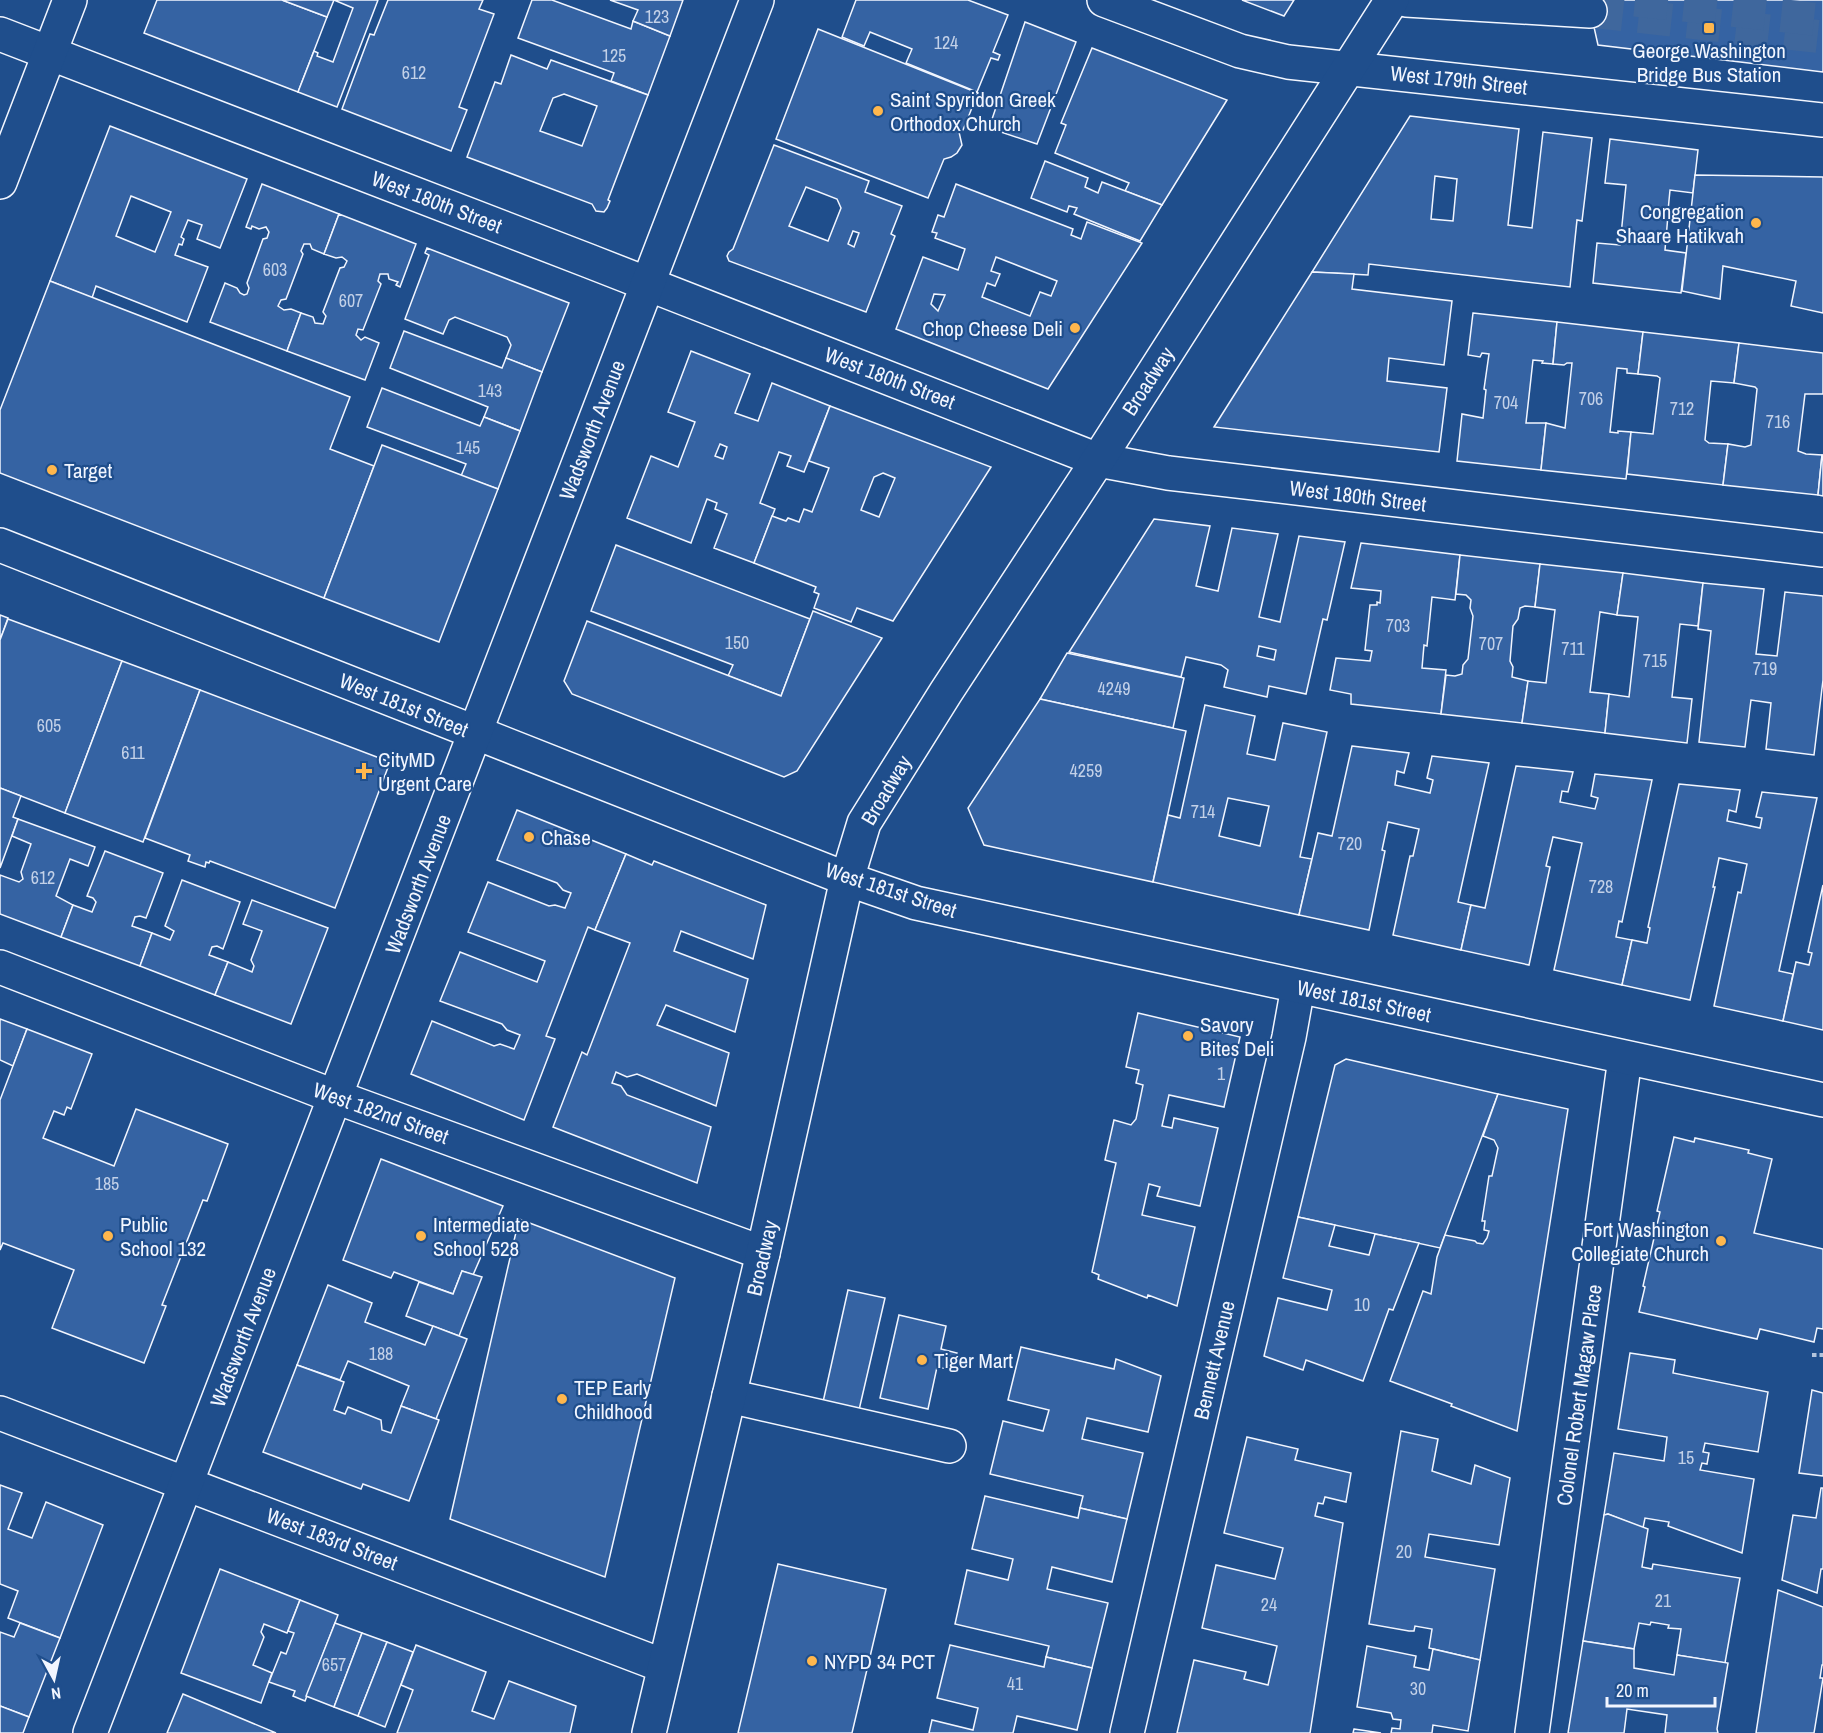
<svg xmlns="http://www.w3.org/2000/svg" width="1823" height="1733" viewBox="0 0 1823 1733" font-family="'Archivo Narrow',sans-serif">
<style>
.building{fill:#3563a3;stroke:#f2f6ff;stroke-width:1.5;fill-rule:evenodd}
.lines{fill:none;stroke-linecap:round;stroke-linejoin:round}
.minor-tunnel{stroke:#3f679d;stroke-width:33;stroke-dasharray:33 16;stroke-linecap:butt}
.highway-tunnel{stroke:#3f679d;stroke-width:33;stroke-dasharray:33 16;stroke-linecap:butt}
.minor-casing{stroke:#f2f6ff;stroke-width:36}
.major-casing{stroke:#f2f6ff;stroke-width:36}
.path{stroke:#b3c4dc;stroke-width:4;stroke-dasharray:4.5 3;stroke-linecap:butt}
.minor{stroke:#1f4e8c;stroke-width:33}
.major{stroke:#1f4e8c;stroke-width:33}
.poi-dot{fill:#ffb74d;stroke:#1f4e8c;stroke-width:2}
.labels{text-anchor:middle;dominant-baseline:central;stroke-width:4.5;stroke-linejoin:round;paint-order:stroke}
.number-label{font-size:18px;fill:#c3d1e8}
.poi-label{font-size:21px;fill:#f2f6ff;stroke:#1f4e8c;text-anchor:start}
.street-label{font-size:21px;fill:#f2f6ff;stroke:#1f4e8c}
</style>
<rect width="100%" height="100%" fill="#1f4e8c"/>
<g class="building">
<path d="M157,0H282L327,17L298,92L144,33Z"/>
<path d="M282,0H334L327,17Z"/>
<path d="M378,0L337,107L298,92L314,51L318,53L317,56L333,62L347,24L353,8L334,0Z"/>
<path d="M388,0H483L479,9L494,14L459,107L467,110L451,151L342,109L370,34L374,35Z"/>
<path d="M532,0H552L631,29L633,21L670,36L648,95L611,81L614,73L518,38Z"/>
<path d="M610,0H683L670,36L633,21L638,10Z"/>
<path d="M856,0H968L1008,15L993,52L1000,55L998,60L991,58L977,92L906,63L912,49L870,32L864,46L842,37Z"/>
<path d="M1242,0H1294L1284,16Z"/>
<path d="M1588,0H1823V72L1598,45Z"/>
<path d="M1025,22L1076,42L1037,144L989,128Z"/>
<path d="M818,29L978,93L963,130L959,132L962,145L957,153L951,157L944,159L928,198L776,139Z"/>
<path d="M1092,48L1227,100L1162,205L1125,191L1129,183L1055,153L1066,125L1061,123Z"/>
<path d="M511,55L547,69L551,60L648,95L608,200L610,201L607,208L604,212L596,211L592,204L467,157L495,82L501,84ZM564,94L597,106L582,146L540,131L553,98Z"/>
<path d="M1410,116L1519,129L1508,225L1532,228L1543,132L1592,138L1582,221L1577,220L1570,287L1369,264L1368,275L1312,272ZM1435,176L1457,179L1453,221L1431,219Z"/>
<path d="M110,126L247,179L220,248L197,239L202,225L188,220L181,237L184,239L182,245L179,244L175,255L208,267L187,322L96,286L92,298L50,281ZM131,196L171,212L155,252L116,236Z"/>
<path d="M1610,139L1698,150L1693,193L1670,190L1668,211H1671V216L1668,215L1665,250L1686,253L1681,293L1593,283L1597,243L1620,245L1626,185L1605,183Z"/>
<path d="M774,145L869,181L865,192L902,206L891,234L895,236L866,312L729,261L727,256L729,252L733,249ZM806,187L837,199L841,208L828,241L789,226ZM853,231L859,233L854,247L848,244Z"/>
<path d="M1045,161L1088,178L1085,187L1098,193L1102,182L1162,205L1140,241L1074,214L1077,208L1069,206L1067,212L1031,198Z"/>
<path d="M1695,175L1823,177V313L1791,306L1796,281L1723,266L1720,299L1682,291Z"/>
<path d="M262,184L339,214L324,254L312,249L310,244H304L301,251L303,254L286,299L281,300L278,306L284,310L291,309L301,313L287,351L210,322L225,283L237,288L240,293L244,295L247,294L249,288L247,283L263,239L267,238L269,232L266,227L259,229L252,226L251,229L246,227Z"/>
<path d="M956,184L1073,229L1071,235L1081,239L1087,222L1142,243L1048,389L896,329L923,257L958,270L965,249L935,238L937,233L932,232L938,215L944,217ZM996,257L1057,281L1051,296L1040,292L1030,316L982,297L987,283L995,286L1000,274L991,271ZM934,294L945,295L938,311L931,304Z"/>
<path d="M339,214L416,244L400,287L396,285L398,282L389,279L388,274H380L378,281L381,284L363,330L358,329L356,335L361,340L365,337L379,343L365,380L287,351L301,313L313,317L315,323L323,324L326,316L323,312L340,268L344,267L347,261L342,257L336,258L324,254Z"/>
<path d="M427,248L569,303L542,372L506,358L511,345L507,337L455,317L449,320L443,334L405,319L429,255L425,253Z"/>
<path d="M1312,272L1354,274L1352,289L1452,301L1444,365L1389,358L1387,381L1447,388L1439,452L1214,427Z"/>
<path d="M50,281L350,397L330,449L374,466L324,598L0,473V410Z"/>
<path d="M1473,313L1557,322L1553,364L1542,363L1543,361L1533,360L1526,423H1546L1541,470L1457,461L1462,414L1483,418L1486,390L1484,389L1489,354L1482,353L1480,357L1468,355Z"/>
<path d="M1557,322L1643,332L1638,374L1627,373V369L1617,368L1610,432L1618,433V431L1631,432L1626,479L1541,470L1546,423L1565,428L1572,363H1567L1564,365L1553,364Z"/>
<path d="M404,331L502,368L506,358L542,372L520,431L484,417L488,407L390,368Z"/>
<path d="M1643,332L1739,343L1734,383L1711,381L1705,440L1709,443L1728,444L1723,485L1627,474L1631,432L1653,434L1660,378L1657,376L1638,374Z"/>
<path d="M1739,343L1823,353V394H1805L1798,451L1806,454L1822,455L1818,495L1723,485L1728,444L1745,447L1751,445L1757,389L1755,387L1734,383Z"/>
<path d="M691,351L750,374L735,413L758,421L772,383L830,406L804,472L787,466L791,456L779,452L760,503L775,509L754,563L714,548L727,514L715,509L717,503L707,499L691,543L627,518L651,456L678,467L695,422L668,412ZM720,444L727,447L723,459L715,456Z"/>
<path d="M382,388L480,426L484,417L520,431L498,489L461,476L466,464L367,427Z"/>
<path d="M830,406L991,467L893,621L857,608L851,622L814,608L819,594L814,592L816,587L754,563L772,516L786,521L788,518L799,522L804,509L812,512L829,468L809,461ZM883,473L895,478L879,517L861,510L874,477Z"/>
<path d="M382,445L498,489L439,642L324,598Z"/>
<path d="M1822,455H1823V496L1818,495Z"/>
<path d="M1154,519L1210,526L1196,586L1218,591L1232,528L1278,534L1259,617L1280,622L1299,536L1345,542L1327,620L1323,619L1306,694L1269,686L1267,697L1224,687L1228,670L1221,665L1186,657L1181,677L1069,652ZM1259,646L1276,650L1274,660L1257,656Z"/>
<path d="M1361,543L1460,555L1455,600L1432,597L1427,646L1424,645L1422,668L1446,670L1441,714L1351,704V694L1330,690L1336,658L1370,661L1372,651L1365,650L1370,605H1377V602L1380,603L1381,591L1351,588Z"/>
<path d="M616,545L810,619L781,696L728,676L733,665L591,611Z"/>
<path d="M1460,555L1540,564L1535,607L1525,606L1520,608L1518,619L1513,626L1510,661L1513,667L1512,677L1528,681L1522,723L1441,714L1446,675L1455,676L1462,674L1463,665L1468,659L1473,616L1470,608L1471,600L1466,595L1456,594Z"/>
<path d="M1540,564L1623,573L1617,615L1600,612L1590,692L1609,694L1605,733L1522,723L1528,681L1546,683L1555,610L1535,607Z"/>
<path d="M1623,573L1703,583L1698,626L1680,624L1672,697L1692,699L1687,743L1605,733L1609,694L1629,697L1638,617L1617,615Z"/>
<path d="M1703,583L1764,589L1756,654L1777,656L1785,592L1823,596V680L1814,755L1766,749L1771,703L1751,700L1745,747L1699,742L1711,631L1698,629Z"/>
<path d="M813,611L882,638L797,771L784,777L572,694L564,681L587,621L781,696Z"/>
<path d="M0,615L8,618L0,640Z"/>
<path d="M8,619L122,661L65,813L0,788V640Z"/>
<path d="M1067,653L1184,678L1173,728L1040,699Z"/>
<path d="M122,661L200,690L143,842L65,813Z"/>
<path d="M200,690L390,762L335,908L210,861L209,863L206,862L205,867L188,861L190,855L145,838Z"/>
<path d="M1040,699L1186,731L1153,882L984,845L968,808Z"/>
<path d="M1205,705L1255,716L1247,754L1275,760L1283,723L1327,732L1300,857L1312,859L1299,915L1153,882L1168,815L1180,818ZM1228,798L1269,806L1260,846L1219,836Z"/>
<path d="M1352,746L1409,753L1404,773L1397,771L1395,785L1430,793L1433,780L1427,778L1432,756L1489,763L1458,902L1471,905L1461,950L1393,935L1410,856H1413L1419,829L1388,822L1382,850L1385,851L1369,930L1299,915L1318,833L1332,836Z"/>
<path d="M1516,766L1573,772L1568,792L1562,791L1560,802L1595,809L1598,798L1591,796L1595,774L1652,780L1622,922L1619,921L1616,937L1632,940L1622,985L1554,970L1582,843L1553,837L1546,866L1550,867L1529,965L1461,950L1471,905L1485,908Z"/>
<path d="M1679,784L1740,790L1736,812L1729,810L1727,821L1760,828L1762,818L1756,817L1762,792L1817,798L1779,971L1793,974L1783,1021L1714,1006L1738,892L1741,893L1747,864L1719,858L1713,887H1715L1690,1000L1622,985L1632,940L1647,943L1650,928L1648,927Z"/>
<path d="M0,788L21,796L13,817L18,819L0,868Z"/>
<path d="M517,810L626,854L595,930L588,927L546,1036L555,1039L524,1120L411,1074L432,1021L494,1046L500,1044L514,1049L520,1035L507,1030L502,1024L440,1001L460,952L537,982L545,961L468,932L488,882L549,906L555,905L565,908L571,893L563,890L557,883L497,860Z"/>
<path d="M18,819L95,847L88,866L70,859L56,896L73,905L61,937L0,914V875L19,882L23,879L21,872L31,844L12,836Z"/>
<path d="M105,851L163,873L146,918L140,916L135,917L132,926L152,933L140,966L61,937L73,905L92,912L96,902L93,898L87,896Z"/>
<path d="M626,854L652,865L654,861L766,905L753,959L681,931L674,951L748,979L735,1032L666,1005L657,1025L729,1053L716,1106L637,1074L627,1077L616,1072L612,1083L621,1086L627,1095L711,1127L697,1183L553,1127L582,1052L587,1055L630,943L595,930Z"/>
<path d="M182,880L240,902L223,949L217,946L212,947L209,955L228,962L215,995L140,966L152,933L170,940L174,931L165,926Z"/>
<path d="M1823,885V1030L1783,1021L1796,962L1809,965L1812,953L1808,952Z"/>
<path d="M252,900L328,928L291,1024L215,995L228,962L252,972L254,966L251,960L262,931L243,924Z"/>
<path d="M1138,1013L1240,1037L1224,1107L1169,1095L1162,1126L1172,1128L1174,1118L1218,1128L1200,1206L1157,1196L1160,1187L1149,1184L1142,1215L1195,1227L1177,1306L1148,1295L1147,1298L1098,1279L1099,1275L1092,1272L1116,1163L1105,1160L1114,1120L1131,1125L1136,1119L1143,1085L1136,1083L1139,1070L1126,1067Z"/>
<path d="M0,1019L27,1029L13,1066L0,1060Z"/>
<path d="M27,1029L92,1054L71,1109L67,1107L64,1115L54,1111L43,1138L114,1166L136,1109L228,1144L207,1201L203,1200L162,1305L166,1306L144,1363L52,1328L74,1270L3,1243L0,1250V1100Z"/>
<path d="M1346,1059L1498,1094L1440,1248L1298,1217L1335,1065Z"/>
<path d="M1498,1094L1568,1109L1517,1431L1451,1406L1452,1404L1390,1381L1423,1291L1431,1294L1437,1257L1445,1235L1475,1241L1477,1243L1483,1244L1487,1238L1489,1231L1484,1230L1485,1221H1482L1489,1176H1492L1498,1148L1494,1140L1483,1136Z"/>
<path d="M1674,1137L1694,1142L1695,1138L1749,1150L1748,1153L1772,1159L1754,1233L1823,1249V1329L1817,1328L1814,1342L1760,1329L1757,1339L1639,1312L1645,1287L1643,1286L1660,1212L1657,1211Z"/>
<path d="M381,1159L503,1206L473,1275L462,1271L453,1294L394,1272L391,1278L343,1260Z"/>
<path d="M1298,1217L1335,1225L1329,1246L1369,1255L1375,1234L1419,1243L1393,1310L1389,1309L1363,1381L1306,1360L1303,1370L1264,1356L1278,1298L1327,1310L1332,1290L1283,1278Z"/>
<path d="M519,1219L675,1278L605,1577L450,1519Z"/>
<path d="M462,1271L482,1277L459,1336L406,1316L419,1282L453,1294Z"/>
<path d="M328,1285L372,1303L365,1322L425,1345L433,1326L467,1339L436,1419L401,1406L409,1386L348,1361L340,1380L297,1365Z"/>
<path d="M848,1290L885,1298L859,1410L823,1402Z"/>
<path d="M899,1315L946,1326L941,1349L957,1353L953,1370L937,1367L928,1409L880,1398Z"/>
<path d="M1021,1347L1114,1369L1116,1359L1161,1376L1148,1432L1087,1418L1082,1439L1143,1453L1127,1519L1080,1508L1083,1496L990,1474L1003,1421L1043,1431L1049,1410L1008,1400Z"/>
<path d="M1630,1353L1675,1360L1673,1373L1768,1392L1758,1452L1705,1443L1703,1452L1709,1453L1707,1464L1702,1463L1700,1470L1754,1479L1742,1553L1668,1526L1669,1522L1645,1518L1643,1528L1608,1514L1604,1515L1614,1453L1664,1461L1667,1437L1618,1429Z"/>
<path d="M297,1365L344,1382L334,1410L345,1414L348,1407L381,1420L382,1430L391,1433L401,1406L439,1420L409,1501L363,1484L361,1489L263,1452Z"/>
<path d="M1812,1390L1823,1393V1476L1799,1473Z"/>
<path d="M1401,1431L1438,1439L1432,1471L1471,1484L1475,1465L1510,1478L1499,1545L1429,1534L1425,1557L1495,1569L1480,1660L1429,1648L1432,1629L1415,1626L1414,1631H1409L1369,1624Z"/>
<path d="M1247,1437L1298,1449L1295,1460L1351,1473L1346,1502L1325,1497L1323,1504L1318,1503L1315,1516L1343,1523L1310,1733H1177L1194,1660L1246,1672L1244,1679L1268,1685L1277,1646L1202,1628L1216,1565L1275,1579L1283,1548L1224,1533Z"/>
<path d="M0,1485L22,1493L8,1529L32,1538L46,1502L103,1525L60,1638L8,1618L18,1591L0,1584Z"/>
<path d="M1821,1488H1823V1569H1821L1817,1593L1782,1580L1793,1515L1816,1518Z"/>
<path d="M985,1496L1078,1518L1080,1508L1127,1519L1112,1582L1052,1567L1047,1589L1108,1603L1092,1668L1046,1657L1049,1646L955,1624L967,1570L1008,1580L1013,1559L972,1549Z"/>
<path d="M1608,1514L1648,1529L1642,1567L1652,1569L1653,1564L1740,1578L1725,1663L1677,1655L1681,1629L1668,1628L1669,1625L1651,1622L1650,1625L1639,1623L1634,1649L1583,1641L1604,1515Z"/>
<path d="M778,1564L886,1589L852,1733H738Z"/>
<path d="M220,1569L300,1600L287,1633L264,1624L261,1632L264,1637L253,1665L272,1673L261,1703L181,1673Z"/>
<path d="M1778,1590L1823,1607V1665H1822L1820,1678H1823L1814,1733H1756Z"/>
<path d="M300,1600L338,1615L305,1701L293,1696L295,1691L269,1682L281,1652L286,1654L294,1633L288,1631Z"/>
<path d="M20,1623L60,1638L29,1717L0,1706V1632L14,1637Z"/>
<path d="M335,1623L362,1633L334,1707L306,1696Z"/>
<path d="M362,1633L387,1642L358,1716L334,1707Z"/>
<path d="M1583,1641L1634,1649V1668L1674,1675L1677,1655L1728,1663L1717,1729L1718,1733H1665L1667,1715L1627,1709L1624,1733H1568Z"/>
<path d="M387,1642L413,1652L385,1727L358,1716Z"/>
<path d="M416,1645L486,1672L472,1711L494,1719L509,1681L576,1706L570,1733H397L413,1690L401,1685Z"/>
<path d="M950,1645L1044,1667L1046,1657L1092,1668L1077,1730L1017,1716L1013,1733H929L932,1720L973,1730L978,1708L937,1698Z"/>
<path d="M1367,1646L1416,1656L1414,1667L1429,1670L1433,1649L1480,1660L1468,1731L1433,1725L1432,1733H1391L1392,1728L1400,1729L1401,1720L1393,1719L1391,1713L1357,1707Z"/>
<path d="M183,1694L276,1733H167Z"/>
<path d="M0,1706L29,1717L23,1733H0Z"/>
<path d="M1354,1729L1381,1733H1353Z"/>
</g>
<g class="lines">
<path class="minor-tunnel" d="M1590,11L1823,37"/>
<path class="highway-tunnel" d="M1635,0L1823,20"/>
<defs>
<g id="minor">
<path d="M1406,0L1590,11"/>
<path d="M0,34L589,261L1098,460L1168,473L1823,550"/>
<path d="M0,545L847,879"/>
<path d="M0,967L336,1097L763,1253"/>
<path d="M729,1396L949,1446"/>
<path d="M0,1413L664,1666"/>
<path d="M90,1733L757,0"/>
<path d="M1127,1733L1289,1037L1298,987"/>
<path d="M1532,1733L1625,1058"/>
</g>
<g id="major">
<path d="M1104,0L1240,51L1288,62L1823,120"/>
<path d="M0,182L70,0"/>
<path d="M847,879L916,903L1823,1100"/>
<path d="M649,1733L763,1253L847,879L864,823L946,692L1098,460L1392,0"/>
</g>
</defs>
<use href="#minor" class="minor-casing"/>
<use href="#major" class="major-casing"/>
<path class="path" d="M1812,1355H1823"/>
<use href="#minor" class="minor"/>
<use href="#major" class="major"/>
</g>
<g class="poi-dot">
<rect x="1703" y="22" width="12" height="12" rx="3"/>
<circle cx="878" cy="111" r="6"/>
<circle cx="1756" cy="223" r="6"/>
<circle cx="1075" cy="328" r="6"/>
<circle cx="52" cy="470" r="6"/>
<path d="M361 762h6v6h6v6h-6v6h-6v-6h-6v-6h6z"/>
<circle cx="529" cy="837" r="6"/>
<circle cx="1188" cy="1036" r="6"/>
<circle cx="108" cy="1236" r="6"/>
<circle cx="421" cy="1236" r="6"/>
<circle cx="1721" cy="1241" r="6"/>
<circle cx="922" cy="1360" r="6"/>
<circle cx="562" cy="1399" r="6"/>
<circle cx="812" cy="1661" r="6"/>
</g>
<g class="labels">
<g class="number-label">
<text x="657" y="16">123</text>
<text x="946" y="42">124</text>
<text x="614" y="55">125</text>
<text x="414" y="72">612</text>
<text x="275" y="269">603</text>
<text x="351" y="300">607</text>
<text x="490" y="390">143</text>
<text x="1591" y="398">706</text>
<text x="1506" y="402">704</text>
<text x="1682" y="408">712</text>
<text x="1778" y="421">716</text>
<text x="468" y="447">145</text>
<text x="1398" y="625">703</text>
<text x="737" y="642">150</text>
<text x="1491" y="643">707</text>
<text x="1573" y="648">711</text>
<text x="1655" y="660">715</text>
<text x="1765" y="668">719</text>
<text x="1114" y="688">4249</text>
<text x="49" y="725">605</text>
<text x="133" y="752">611</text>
<text x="1086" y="770">4259</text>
<text x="1203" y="811">714</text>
<text x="1350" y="843">720</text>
<text x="43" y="877">612</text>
<text x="1601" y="886">728</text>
<text x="1221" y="1073">1</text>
<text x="107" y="1183">185</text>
<text x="1362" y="1304">10</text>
<text x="381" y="1353">188</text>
<text x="1686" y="1457">15</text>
<text x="1404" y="1551">20</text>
<text x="1663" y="1600">21</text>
<text x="1269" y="1604">24</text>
<text x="334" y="1664">657</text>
<text x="1015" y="1683">41</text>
<text x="1418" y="1688">30</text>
</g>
<g class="poi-label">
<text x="1709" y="50" text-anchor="middle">George Washington<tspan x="1709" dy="24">Bridge Bus Station</tspan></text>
<text x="890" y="99">Saint Spyridon Greek<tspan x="890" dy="24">Orthodox Church</tspan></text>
<text x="1744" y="211" text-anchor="end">Congregation<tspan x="1744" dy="24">Shaare Hatikvah</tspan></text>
<text x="1063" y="328" text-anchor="end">Chop Cheese Deli</text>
<text x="64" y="470">Target</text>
<text x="378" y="759">CityMD<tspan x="378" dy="24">Urgent Care</tspan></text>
<text x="541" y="837">Chase</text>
<text x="1200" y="1024">Savory<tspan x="1200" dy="24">Bites Deli</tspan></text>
<text x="120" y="1224">Public<tspan x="120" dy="24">School 132</tspan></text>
<text x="433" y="1224">Intermediate<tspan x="433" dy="24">School 528</tspan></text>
<text x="1709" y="1229" text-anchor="end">Fort Washington<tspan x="1709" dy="24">Collegiate Church</tspan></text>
<text x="934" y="1360">Tiger Mart</text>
<text x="574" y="1387">TEP Early<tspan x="574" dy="24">Childhood</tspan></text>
<text x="824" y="1661">NYPD 34 PCT</text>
</g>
<g class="street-label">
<text transform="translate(1459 80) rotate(6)">West 179th Street</text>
<text transform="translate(437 202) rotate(21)">West 180th Street</text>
<text transform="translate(890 378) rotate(21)">West 180th Street</text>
<text transform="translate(1148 381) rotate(-57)">Broadway</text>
<text transform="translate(592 430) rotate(-69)">Wadsworth Avenue</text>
<text transform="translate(1358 496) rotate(7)">West 180th Street</text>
<text transform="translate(404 705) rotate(22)">West 181st Street</text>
<text transform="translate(886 790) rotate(-59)">Broadway</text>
<text transform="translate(418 884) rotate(-69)">Wadsworth Avenue</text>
<text transform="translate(891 890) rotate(18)">West 181st Street</text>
<text transform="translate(1364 1001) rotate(12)">West 181st Street</text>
<text transform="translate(381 1113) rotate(20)">West 182nd Street</text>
<text transform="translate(762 1258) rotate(-77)">Broadway</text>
<text transform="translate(243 1337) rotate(-69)">Wadsworth Avenue</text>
<text transform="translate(1214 1360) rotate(-77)">Bennett Avenue</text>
<text transform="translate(1579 1395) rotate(-82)">Colonel Robert Magaw Place</text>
<text transform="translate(332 1539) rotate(21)">West 183rd Street</text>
</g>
</g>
<g transform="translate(54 1679) rotate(172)" stroke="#1f4e8c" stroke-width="4.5" paint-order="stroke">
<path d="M0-4.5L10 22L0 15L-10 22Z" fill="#f2f6ff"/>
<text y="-9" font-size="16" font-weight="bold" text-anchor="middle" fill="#f2f6ff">N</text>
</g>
<path d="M1607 1697v9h108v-9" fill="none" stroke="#f2f6ff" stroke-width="3"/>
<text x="1616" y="1697" font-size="18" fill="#f2f6ff" stroke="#1f4e8c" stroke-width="4.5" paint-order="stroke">20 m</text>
</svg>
